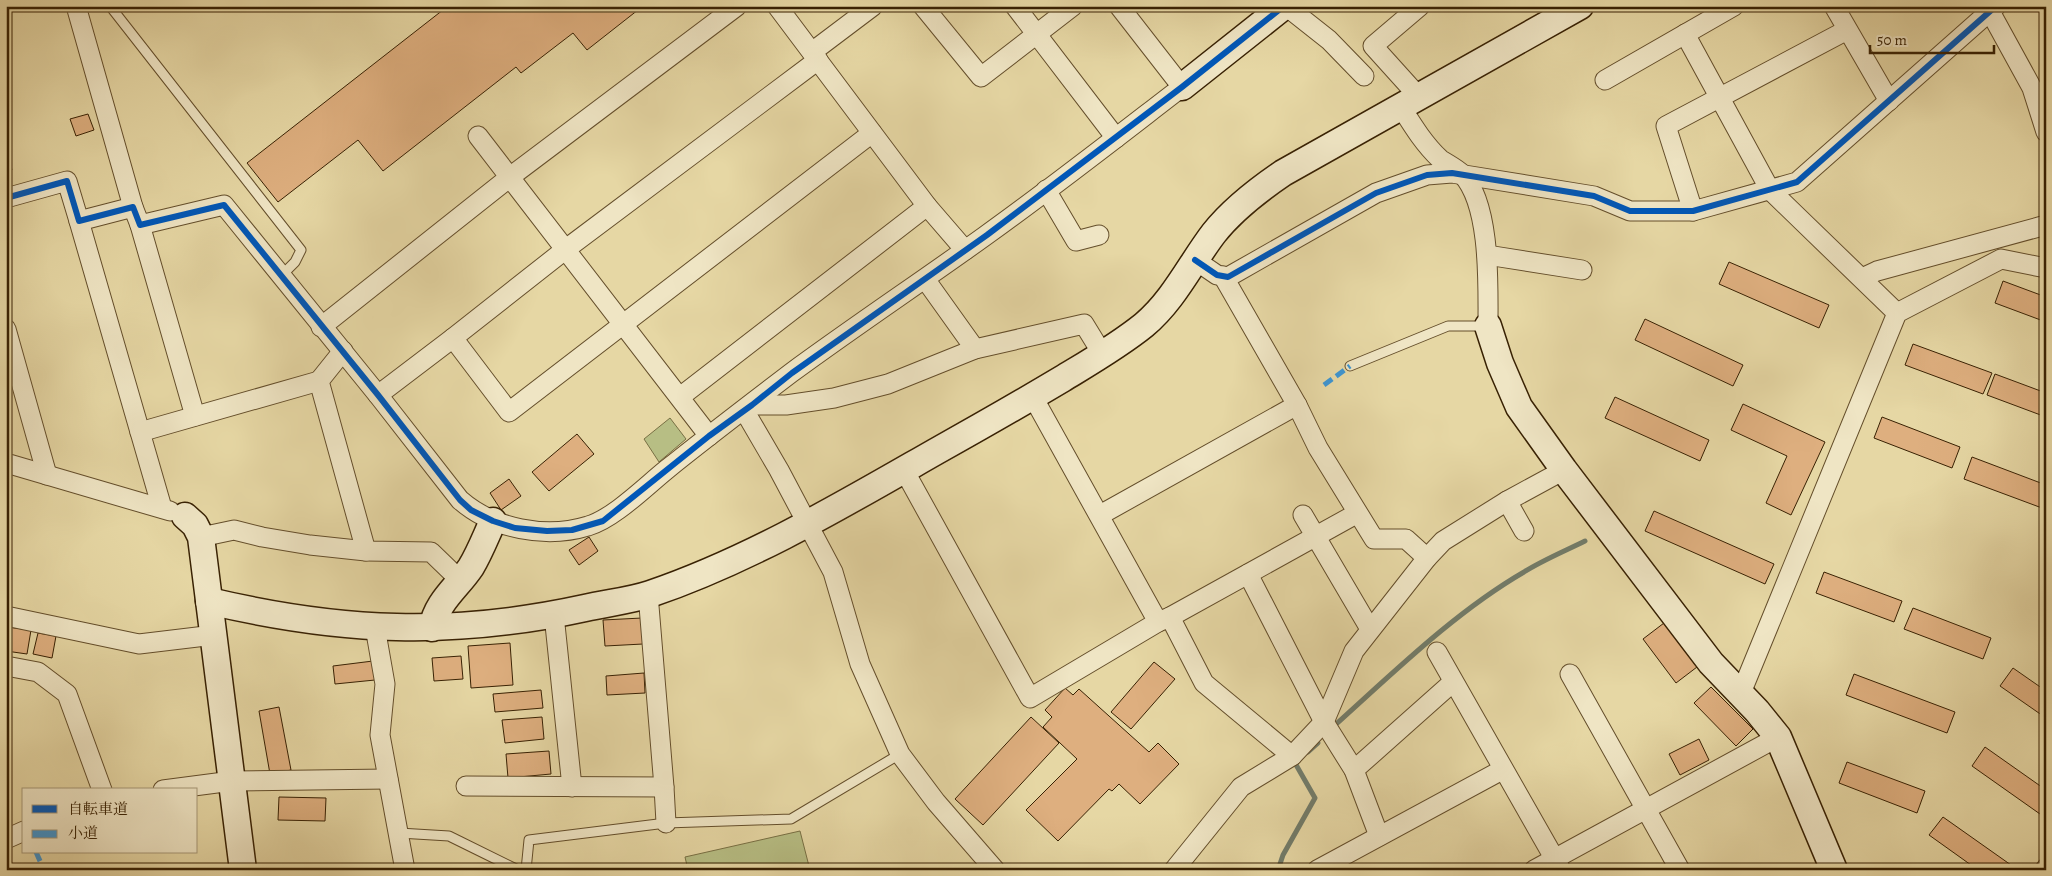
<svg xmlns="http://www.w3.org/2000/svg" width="2052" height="876" viewBox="0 0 2052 876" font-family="Alegreya,'Noto Serif JP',serif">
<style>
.green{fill:#b7be84;stroke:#787044}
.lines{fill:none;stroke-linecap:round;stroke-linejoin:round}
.stream{stroke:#727c6a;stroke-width:5}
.building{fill:#deaf7f;stroke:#382103}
.lane-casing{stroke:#644e2b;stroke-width:11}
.street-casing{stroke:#644e2b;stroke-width:21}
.secondary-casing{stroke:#382103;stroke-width:29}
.lane{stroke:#efe5c4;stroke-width:9}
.street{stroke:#efe5c4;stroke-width:19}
.secondary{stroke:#efe5c4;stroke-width:26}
.quiet{stroke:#3e95d1;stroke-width:5;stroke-dasharray:10 5;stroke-linecap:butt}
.cycleway-casing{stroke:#efe5c4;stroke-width:9}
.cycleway{stroke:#0057b8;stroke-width:6}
</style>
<rect width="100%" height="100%" fill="#e6d7a4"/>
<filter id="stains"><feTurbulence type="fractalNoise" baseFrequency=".004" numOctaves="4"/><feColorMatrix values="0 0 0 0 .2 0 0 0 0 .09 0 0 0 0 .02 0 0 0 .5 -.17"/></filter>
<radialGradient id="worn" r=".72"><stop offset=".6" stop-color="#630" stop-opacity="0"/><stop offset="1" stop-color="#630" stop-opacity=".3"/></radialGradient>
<g class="green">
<path d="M670,418L686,439L659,462L644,439Z"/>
<path d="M800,831L810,870H688L685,857Z"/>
</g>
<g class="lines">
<g class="stream">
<path d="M1334,726C1393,673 1455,612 1524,572C1543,560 1565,551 1585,541"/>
<path d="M1308,752L1318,743"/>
<path d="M1278,870L1283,855L1315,798L1295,763L1297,761"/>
</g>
</g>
<g class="building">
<path d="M448,6H643L587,50L573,33L521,73L516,67L383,171L358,140L278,202L247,163Z"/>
<path d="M88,114L94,130L76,136L70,119Z"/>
<path d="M7,150L12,170L6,171V151Z"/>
<path d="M1729,262L1829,305L1819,328L1719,284Z"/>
<path d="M2003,281L2046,297V322L1995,303Z"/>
<path d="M1645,319L1743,365L1733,386L1635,340Z"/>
<path d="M1913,344L1992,373L1983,394L1905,365Z"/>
<path d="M1995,374L2046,393V417L1987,395Z"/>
<path d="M1615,397L1709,440L1700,461L1605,418Z"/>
<path d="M1743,404L1825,442L1791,515L1766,503L1787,456L1731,430Z"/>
<path d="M1882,417L1960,447L1952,468L1874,438Z"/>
<path d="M577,434L594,454L549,491L532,472Z"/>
<path d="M1972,457L2046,485V498L2042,508L1964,479Z"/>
<path d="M509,479L521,496L501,510L490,493Z"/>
<path d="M1654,511L1774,564L1765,584L1645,531Z"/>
<path d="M589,537L598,551L579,565L569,550Z"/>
<path d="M1824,572L1902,601L1894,622L1816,593Z"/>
<path d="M1913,608L1991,638L1983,659L1904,629Z"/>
<path d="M642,618L643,644L605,646L603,620Z"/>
<path d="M1664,623L1697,667L1676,683L1643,639Z"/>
<path d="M7,627L31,630L27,654L6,651Z"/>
<path d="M38,633L56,636L52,658L33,654Z"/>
<path d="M510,643L513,685L471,688L468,646Z"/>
<path d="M461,656L463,679L434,681L432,658Z"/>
<path d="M373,661L375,680L335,684L333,666Z"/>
<path d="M1154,662L1175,679L1131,729L1111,712Z"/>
<path d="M2013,668L2046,691V718L2000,686Z"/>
<path d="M644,673L645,693L607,695L606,676Z"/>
<path d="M1854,674L1955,712L1947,733L1846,695Z"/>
<path d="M1711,687L1753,729L1736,746L1694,703Z"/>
<path d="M1065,688L1073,695L1079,689L1149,752L1158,743L1179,764L1140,804L1119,784L1112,791L1109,789L1058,841L1026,810L1077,759L1043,727L1052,717L1045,710Z"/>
<path d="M541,690L543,708L495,712L493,694Z"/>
<path d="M279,707L291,770L270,774L259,711Z"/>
<path d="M542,717L544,739L505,743L502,720Z"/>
<path d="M1031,717L1059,743L983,825L955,799Z"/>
<path d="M1699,739L1709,760L1680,775L1669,754Z"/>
<path d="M1985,747L2046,790V806L2040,814L1972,766Z"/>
<path d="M549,751L551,774L508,778L506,754Z"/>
<path d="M1847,762L1925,791L1917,813L1839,783Z"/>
<path d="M279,797L326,798L325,821L278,820Z"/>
<path d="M1943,817L2011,865L2007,870H1978L1929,835Z"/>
</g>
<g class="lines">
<defs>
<g id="lane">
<path d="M110,6L301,250L295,262L281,276"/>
<path d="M1350,366L1448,326H1487"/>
<path d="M399,833L449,836L518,870"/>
<path d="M526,870L529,840L666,823L791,819L900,754"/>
</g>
<g id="street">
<path d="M76,6L133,207"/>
<path d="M777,6L927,206L965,250"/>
<path d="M923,6L981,77L1073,6"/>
<path d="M1015,6L1116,138"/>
<path d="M1286,6L1329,40L1364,76"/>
<path d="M1834,6L1889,101"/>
<path d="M1987,6L2032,88L2046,132"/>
<path d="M1685,34L1770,190L1897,313"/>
<path d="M812,52L873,6"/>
<path d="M1605,80L1734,6"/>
<path d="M1419,97L1373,46L1420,6"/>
<path d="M1401,107C1413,126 1424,144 1440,159C1447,164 1456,168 1462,174C1491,205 1488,285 1488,326"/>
<path d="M478,136L709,436"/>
<path d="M1046,190L1076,241L1099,235"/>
<path d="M6,198L67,181L79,221L133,207L140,225L224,205L378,395L460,500C493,529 546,539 588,526C613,519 645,487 666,470C707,437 749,405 791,373C855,326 921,282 985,236C1052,188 1117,137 1182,87L1119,6"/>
<path d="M1693,211L1666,126L1847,30"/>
<path d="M79,221L162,508"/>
<path d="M140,225L195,416"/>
<path d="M1487,255L1582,270"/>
<path d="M1195,260L1217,275L1228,277L1376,193L1427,175L1452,173L1594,196L1630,211H1693L1797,182L1996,6"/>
<path d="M1223,276L1297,405L1318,448L1374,539H1406L1427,558"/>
<path d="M1862,278L1877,271L2046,225"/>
<path d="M925,279L975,349"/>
<path d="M321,327L510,177L737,6"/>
<path d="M6,329L47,475"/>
<path d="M453,338L509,412L872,133"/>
<path d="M343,351L319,381L366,551"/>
<path d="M378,395L453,338L566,249L818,60"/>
<path d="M680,397L927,206"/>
<path d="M1033,397L1158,622"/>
<path d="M752,405H786L834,398L888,384L975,349L1084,324L1103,355"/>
<path d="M744,410L779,470L833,572L860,664L900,754L936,802L995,870"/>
<path d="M140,432L319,381"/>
<path d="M6,463L170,511"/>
<path d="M904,470L1030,698L1158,622L1170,617L1356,514"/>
<path d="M1507,501L1524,531"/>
<path d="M1100,515L1297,405"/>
<path d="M1303,515L1370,629"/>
<path d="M201,537L234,530L262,537L310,545L366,551L431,552L461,581"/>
<path d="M1248,574L1324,722L1354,770L1379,836"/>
<path d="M648,594L664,787L666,823"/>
<path d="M554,615L572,787"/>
<path d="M6,616L139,644L214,635"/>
<path d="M1170,617L1204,683L1292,756"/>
<path d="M375,627L385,684L380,735L405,870"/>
<path d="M1437,652L1561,870"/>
<path d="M6,666L38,672L67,694L102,790"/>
<path d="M1570,674L1680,870"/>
<path d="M1741,693L1897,313L2001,259L2046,268"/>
<path d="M1354,770L1453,682"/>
<path d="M466,786L664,787"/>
<path d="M163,790L232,781L388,779"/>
<path d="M6,839L24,831"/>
<path d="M1174,870L1241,787L1292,756L1324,722L1354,651L1427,558L1443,541L1507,501L1564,470"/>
<path d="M1317,870L1502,770"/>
<path d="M1534,870L1778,737"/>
<path d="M2045,870L2046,868"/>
</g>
<g id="secondary">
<path d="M1182,87L1284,6"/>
<path d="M1488,326L1500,363L1519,407L1564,470L1711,663L1757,711L1778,737L1834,870"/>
<path d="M185,516L195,525L201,537L243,870"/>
<path d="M209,601C341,632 452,637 585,608C606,603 629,601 650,594C750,560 844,504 935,452C978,428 1020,404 1062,379C1090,362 1118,346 1144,325C1174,300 1191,263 1214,233C1233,209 1258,190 1283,173L1580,6"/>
<path d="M432,628C437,601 457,588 471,567C480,552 486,536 493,521"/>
</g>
</defs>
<use href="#lane" class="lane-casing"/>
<use href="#street" class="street-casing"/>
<use href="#secondary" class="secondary-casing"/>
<use href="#lane" class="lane"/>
<use href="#street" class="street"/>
<use href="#secondary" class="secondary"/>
<g class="quiet">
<path d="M1324,385L1350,366"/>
<path d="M36,852L44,870"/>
</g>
<defs>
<g id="cycleway">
<path d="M6,198L67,181L79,221L133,207L140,225L224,205L378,395L460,500L471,510L493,521L515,528L547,531L572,530L603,521L709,436L752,405L792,373L987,235L1182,87L1284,6"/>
<path d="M1195,260L1217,275L1228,277L1376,193L1427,175L1452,173L1594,196L1630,211H1693L1797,182L1996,6"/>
</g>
</defs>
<use href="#cycleway" class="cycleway-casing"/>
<use href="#cycleway" class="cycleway"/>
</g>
<rect width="2052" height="876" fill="none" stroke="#e6d7a4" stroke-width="25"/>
<rect x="8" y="8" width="2037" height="861" fill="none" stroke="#382103" stroke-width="2.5"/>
<rect x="12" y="12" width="2027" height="851" fill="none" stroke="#382103"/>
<rect x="22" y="788" width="175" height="65" fill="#efe5c4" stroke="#a69777"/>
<rect x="32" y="805" width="25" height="8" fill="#0057b8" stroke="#a69777"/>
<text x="68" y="814" font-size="15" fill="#382103">自転車道</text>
<rect x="32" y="830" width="25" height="8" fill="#3e95d1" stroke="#a69777"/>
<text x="68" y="838" font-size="15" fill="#382103">小道</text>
<path d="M1870 45v8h124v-8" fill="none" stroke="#382103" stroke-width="2.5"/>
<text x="1877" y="45" font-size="15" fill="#382103" stroke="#efe5c4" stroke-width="4" paint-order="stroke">50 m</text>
<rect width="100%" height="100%" filter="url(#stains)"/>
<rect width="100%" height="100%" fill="url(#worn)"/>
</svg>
